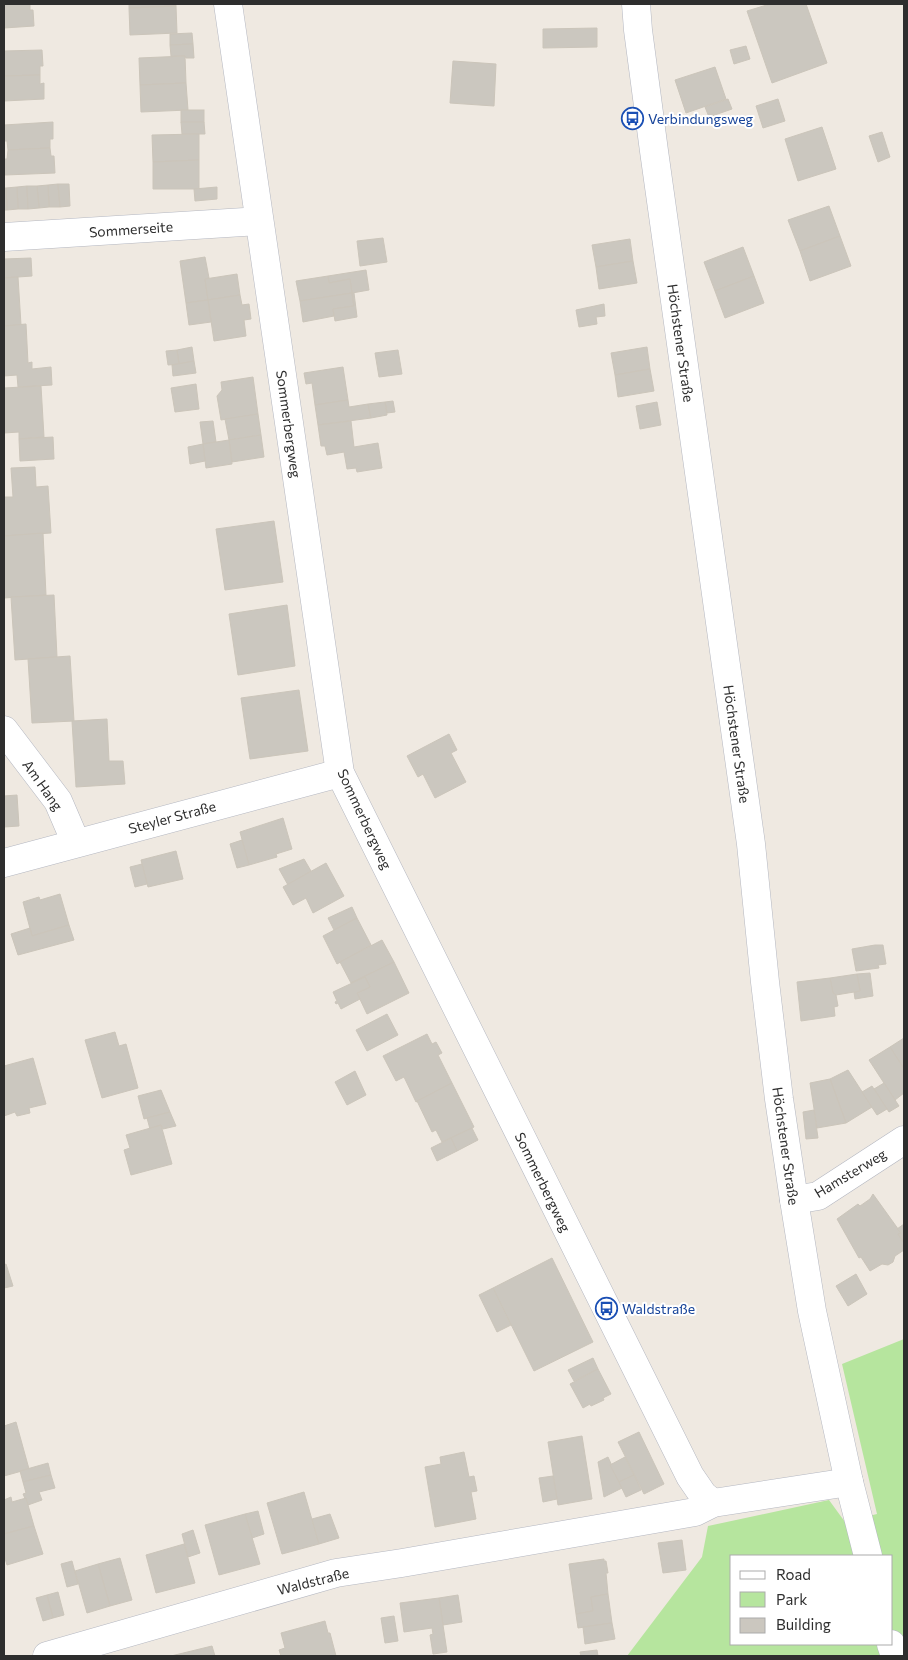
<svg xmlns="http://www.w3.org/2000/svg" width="908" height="1660" viewBox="0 0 908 1660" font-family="Commissioner,sans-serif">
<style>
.green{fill:#b6e59e;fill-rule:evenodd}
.building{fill:#cbc7bf;stroke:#cbc5ba}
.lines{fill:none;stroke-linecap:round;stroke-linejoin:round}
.minor-casing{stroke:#b4b7c1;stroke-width:29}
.secondary-casing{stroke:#b4b7c1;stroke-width:29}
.minor{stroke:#fff;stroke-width:28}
.secondary{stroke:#fff;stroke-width:28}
.labels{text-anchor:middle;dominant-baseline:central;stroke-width:4;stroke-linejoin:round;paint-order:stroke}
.transit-label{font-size:14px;fill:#164399;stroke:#fff;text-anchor:start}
.street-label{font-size:14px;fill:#2e2e2e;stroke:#fff}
</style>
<rect width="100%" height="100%" fill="#efe9e1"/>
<path class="green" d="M904,1339V1656H627L702,1557L708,1526L829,1500L845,1522L877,1514L842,1364ZM732,1556H892V1644H732Z"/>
<g class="building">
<path d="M4,4H30V10H33L34,26L4,28Z"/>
<path d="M129,4H176V6L129,8Z"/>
<path d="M770,4H806L827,63L772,83L747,11Z"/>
<path d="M176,6L177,33L130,35L129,8Z"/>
<path d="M597,28V47L543,48V29Z"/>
<path d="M192,33L193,44L170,45V34Z"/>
<path d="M193,44L194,58H186L185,56H171L170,45Z"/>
<path d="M746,46L750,59L734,64L730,50Z"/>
<path d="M42,50L43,66H40V75L4,76V51Z"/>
<path d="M185,56L186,83L140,85L139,58Z"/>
<path d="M453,61L496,64L494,106L450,103Z"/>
<path d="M715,67L726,99L686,113L675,80Z"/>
<path d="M40,75V84L44,83V99L4,101V76Z"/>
<path d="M186,83L188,110L141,112L140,85Z"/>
<path d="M728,99L732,109L709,117L705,107Z"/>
<path d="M778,99L785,121L763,128L756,106Z"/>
<rect x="181" y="110" width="23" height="12"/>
<path d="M53,122V139H50V148L8,150L7,141H4V125Z"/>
<path d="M181,122H204L205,134H182Z"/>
<path d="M822,127L836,169L798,181L785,139Z"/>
<path d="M882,132L890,157L878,162L869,136Z"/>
<path d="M199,134V160L153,162L152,135Z"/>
<path d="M50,148L51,156H54L55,173L5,175L4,159H7L8,150Z"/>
<path d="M199,160V189H153V162Z"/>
<path d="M58,184L60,207H49L48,185Z"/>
<path d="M58,184H69L70,206L60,207Z"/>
<path d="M48,185L49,207L39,208L37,186Z"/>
<path d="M27,186L28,209H18L17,187Z"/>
<path d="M27,186H37L39,208L28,209Z"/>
<path d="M17,187L18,209L7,210L6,188Z"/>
<path d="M217,187V199L195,201L194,189Z"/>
<path d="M4,188H6L7,210H4Z"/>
<path d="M829,206L840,236L800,251L788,220Z"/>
<path d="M840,236L851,266L810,281L800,251Z"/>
<path d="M383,238L387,262L360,266L357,241Z"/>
<path d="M630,239L633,261L596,267L592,245Z"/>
<path d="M743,247L754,276L715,291L704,262Z"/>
<path d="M205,257L209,278L205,279L208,300L186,303L180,261Z"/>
<path d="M31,258L32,276L4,278V259Z"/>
<path d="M633,261L637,283L599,289L596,267Z"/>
<path d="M366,270L369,290L352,293L350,279L329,283L328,276Z"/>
<path d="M237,274L240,295L208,300L205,279Z"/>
<path d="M328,276L329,283L350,279L352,293L300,301L296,281Z"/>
<path d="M754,276L764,303L725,318L715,291Z"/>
<path d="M18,277L21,325L4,326V278Z"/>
<path d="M352,293L354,306L333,309L334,316L303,322L300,301Z"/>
<path d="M352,293H354L357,317L335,321L333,309L354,306Z"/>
<path d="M240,295L242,305L249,304L251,319L244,320L246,336L214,341L208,300Z"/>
<path d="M208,300L211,322L189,325L186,303Z"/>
<path d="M604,304L605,316L596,317L597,324L579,327L576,310Z"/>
<path d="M26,324L28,363L32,362V369L51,367L52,385L18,387L17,375L4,376V326Z"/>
<path d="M192,347L194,361L179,364L177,350Z"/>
<path d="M647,347L650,369L615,375L611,353Z"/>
<path d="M177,350L179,364L168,365L166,351Z"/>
<path d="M398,350L402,374L379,377L375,353Z"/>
<path d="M194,361L196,373L173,376L172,365Z"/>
<path d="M343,367L348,400L315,405L312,383L306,384L304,373Z"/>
<path d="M650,369L654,391L618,397L615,375Z"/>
<path d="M253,377L258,414L221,420L217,396L222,390L221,382Z"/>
<path d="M196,384L199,409L175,412L171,388Z"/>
<path d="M41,386L44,437L19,439V432L4,433V388Z"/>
<path d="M348,400L349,407L368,404L371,418L318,425L315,405Z"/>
<path d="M393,401L395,412L387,413L385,402Z"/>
<path d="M385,402L387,415L371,418L368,404Z"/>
<path d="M657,402L661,425L640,429L636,406Z"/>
<path d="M258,414L261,435L229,440L225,419Z"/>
<path d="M213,421L216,442L203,444L200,422Z"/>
<path d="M351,421L354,447L378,443L382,468L357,472L356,468L347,469L344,452L327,455L325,446H321L318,425Z"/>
<path d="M261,435L264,457L232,462L229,440Z"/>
<path d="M53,437L54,459L20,461L19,439Z"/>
<path d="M229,440L232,464L206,468L203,444Z"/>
<path d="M203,444L205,461L190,464L188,447Z"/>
<path d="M35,467L36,487L48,486L51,533L4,536V497H13L11,468Z"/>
<path d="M274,521L283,582L225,590L216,529Z"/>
<path d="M43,533L46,595L4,598V536Z"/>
<path d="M54,595L57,657L15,660L11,597Z"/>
<path d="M287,605L295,666L238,675L229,614Z"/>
<path d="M70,656L74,721L32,723L28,659Z"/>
<path d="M299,690L308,751L250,759L241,698Z"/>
<path d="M107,719L109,761H123L125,784L76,787L72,721Z"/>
<path d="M449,734L457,750L451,753L466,782L435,798L423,774L418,777L407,756Z"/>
<path d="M17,795L19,826L4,827V796Z"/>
<path d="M283,818L292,849L276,854L277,857L249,865L240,832Z"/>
<path d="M242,840L249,865L237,868L230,844Z"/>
<path d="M176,851L183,879L148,887L141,860Z"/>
<path d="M304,859L311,871L288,885L279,869Z"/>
<path d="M326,863L344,896L313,913L306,898L293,905L283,887Z"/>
<path d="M142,864L147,884L135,887L130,867Z"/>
<path d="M60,894L69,925L32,936L23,902L39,897L40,900Z"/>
<path d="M352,907L357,918L334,930L328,918Z"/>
<path d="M357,918L371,945L337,964L323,936Z"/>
<path d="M69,925L74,940L18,955L11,934L30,928L32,936Z"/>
<path d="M382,940L394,962L351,983L340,962Z"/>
<path d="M875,945H883L886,964L878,965L879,968L856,971L852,949Z"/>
<path d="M394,962L409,993L367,1014L357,993L370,987L365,977L351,983Z"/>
<path d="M870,973L873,996L855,999L854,992L860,991L857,974Z"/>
<path d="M857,974L860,991L836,995L833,993L830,978Z"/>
<path d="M365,977L370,987L357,993L360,999L341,1009L338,1003L336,1004L335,1002L337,1001L333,992Z"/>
<path d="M830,978L833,993L836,995L838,1006L834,1007L835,1016L801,1021L797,982Z"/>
<path d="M387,1014L398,1035L367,1051L356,1030Z"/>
<path d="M115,1032L119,1046L126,1044L138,1088L102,1098L85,1040Z"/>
<path d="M427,1034L432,1044L436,1042L442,1053L438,1055L452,1083L416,1102L404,1077L396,1081L383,1056Z"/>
<path d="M904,1038V1069L890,1047Z"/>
<path d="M890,1047L904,1069V1093L895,1100L869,1060Z"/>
<path d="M33,1058L46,1104L29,1108L30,1113L17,1116L15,1112L4,1116V1066Z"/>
<path d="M848,1070L872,1107L846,1123L830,1079Z"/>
<path d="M355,1071L366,1095L347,1105L335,1082Z"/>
<path d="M830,1079L846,1123L817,1128L810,1083Z"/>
<path d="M452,1083L474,1127L442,1142L436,1130L432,1132L417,1101Z"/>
<path d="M884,1083L899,1106L889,1112L874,1089Z"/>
<path d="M872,1086L887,1109L877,1115L862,1092Z"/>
<path d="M161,1090L170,1112L144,1119L138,1096Z"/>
<path d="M814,1110L818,1138L806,1139L803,1112Z"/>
<path d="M170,1112L176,1126L163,1129L161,1125L150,1129L147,1118Z"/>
<path d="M161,1125L172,1164L131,1175L124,1150L130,1148L126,1135Z"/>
<path d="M472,1128L478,1140L457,1151L451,1138Z"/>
<path d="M451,1138L457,1151L437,1161L431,1148Z"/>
<path d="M873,1194L901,1233L898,1234L904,1243V1250L895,1256L893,1262L888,1265L882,1264L870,1271L861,1257L859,1258L837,1219L858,1204L860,1206L870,1199Z"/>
<path d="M904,1224V1243L898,1234L901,1233L897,1229Z"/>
<path d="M552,1258L593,1342L534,1371L493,1288Z"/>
<path d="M6,1264L13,1286L4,1288V1265Z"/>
<path d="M856,1274L867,1294L848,1306L836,1286Z"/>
<path d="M493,1288L511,1325L497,1332L479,1295Z"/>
<path d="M593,1358L598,1369L574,1381L568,1370Z"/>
<path d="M598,1369L611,1394L603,1398L604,1400L591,1406L590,1404L583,1408L570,1384Z"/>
<path d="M16,1422L29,1469L4,1476V1426Z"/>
<path d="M639,1432L664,1484L644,1494L618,1442Z"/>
<path d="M582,1436L592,1499L558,1505L548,1442Z"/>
<path d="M464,1452L469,1477L474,1476L477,1491L471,1492L476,1519L435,1527L425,1467L441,1464L440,1457Z"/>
<path d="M608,1457L622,1488L604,1497L598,1462Z"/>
<path d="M625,1457L634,1475L619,1482L610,1465Z"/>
<path d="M48,1463L51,1475L23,1482L20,1471Z"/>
<path d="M51,1475L55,1488L39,1492L42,1500L28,1505L23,1494L26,1493L23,1482Z"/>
<path d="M634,1475L641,1490L626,1497L619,1482Z"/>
<path d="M553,1476L557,1499L543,1502L539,1478Z"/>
<path d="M304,1492L319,1544L282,1554L267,1503Z"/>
<path d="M11,1497L12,1502L26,1498L34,1526L4,1534V1500Z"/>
<path d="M258,1511L264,1534L252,1538L245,1514Z"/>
<path d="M245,1514L260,1564L219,1575L205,1525Z"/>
<path d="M330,1514L339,1538L319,1544L312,1519Z"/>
<path d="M34,1526L43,1554L7,1565L4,1555V1534Z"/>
<path d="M193,1530L200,1553L188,1557L182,1534Z"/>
<path d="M682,1540L686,1570L663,1573L658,1543Z"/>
<path d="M184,1544L195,1583L156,1593L146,1555Z"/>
<path d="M120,1558L132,1600L110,1606L98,1564Z"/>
<path d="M604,1559V1561H606L608,1573H606L608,1594L591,1597L593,1611L576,1614L569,1564Z"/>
<path d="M72,1561L78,1584L67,1587L61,1564Z"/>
<path d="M98,1564L110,1606L87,1613L75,1571Z"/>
<path d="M58,1592L64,1615L53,1618L47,1595Z"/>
<path d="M608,1594L612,1623L578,1628L576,1614L593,1611L591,1597Z"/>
<path d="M47,1595L53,1618L43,1621L36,1598Z"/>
<path d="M458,1595L462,1622L443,1625L439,1598Z"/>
<path d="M439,1598L447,1652L433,1654L430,1635L433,1634L432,1628L404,1632L400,1603Z"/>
<path d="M394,1616L398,1641L385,1643L381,1618Z"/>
<path d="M325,1621L328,1633H330L336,1656H281L279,1650L285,1648L281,1633Z"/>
<path d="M612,1623L615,1639L585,1644L583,1627Z"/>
<path d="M212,1646L215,1656H171Z"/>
<path d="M597,1650L598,1656H581L580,1652Z"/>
</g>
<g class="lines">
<defs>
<g id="minor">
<path d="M228,4L340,773L690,1476L703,1495L713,1503"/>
<path d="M4,237L259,221"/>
<path d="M4,730L58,801L76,843"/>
<path d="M4,863L340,773"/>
<path d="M794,1200L818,1196L904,1140"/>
<path d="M47,1656L336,1573L402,1563L695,1512L713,1503L849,1482"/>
</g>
<g id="secondary">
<path d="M636,4L638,30L654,151L751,844L765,982L779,1099L794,1200L812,1311L849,1482L868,1556"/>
<path d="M891,1644L895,1656"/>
</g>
</defs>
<use href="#minor" class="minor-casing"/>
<use href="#secondary" class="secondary-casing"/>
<use href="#minor" class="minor"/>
<use href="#secondary" class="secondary"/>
</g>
<defs>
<symbol id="bus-ring" viewBox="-11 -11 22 22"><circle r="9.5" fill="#fff" stroke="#1a4fb4" stroke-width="1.5"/><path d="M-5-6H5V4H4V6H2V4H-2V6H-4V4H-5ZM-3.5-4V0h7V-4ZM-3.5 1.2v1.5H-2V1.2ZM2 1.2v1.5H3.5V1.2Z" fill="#1a4fb4"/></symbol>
</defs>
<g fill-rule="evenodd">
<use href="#bus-ring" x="620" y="106" width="25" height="25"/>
<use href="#bus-ring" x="594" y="1296" width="25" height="25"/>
</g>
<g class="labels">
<g class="transit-label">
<text x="648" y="118">Verbindungsweg</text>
<text x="622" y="1308">Waldstraße</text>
</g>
<g class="street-label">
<text transform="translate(131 229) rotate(-4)">Sommerseite</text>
<text transform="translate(681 343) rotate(82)">Höchstener Straße</text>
<text transform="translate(289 424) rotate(82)">Sommerbergweg</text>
<text transform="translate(737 744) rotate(82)">Höchstener Straße</text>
<text transform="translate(43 785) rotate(55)">Am Hang</text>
<text transform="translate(172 817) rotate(-15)">Steyler Straße</text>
<text transform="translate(365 819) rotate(65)">Sommerbergweg</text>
<text transform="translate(786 1146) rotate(82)">Höchstener Straße</text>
<text transform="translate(850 1173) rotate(-31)">Hamsterweg</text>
<text transform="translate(543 1182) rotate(64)">Sommerbergweg</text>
<text transform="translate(313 1581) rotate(-14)">Waldstraße</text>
</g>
</g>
<rect width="908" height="1660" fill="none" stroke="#2e2e2e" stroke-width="10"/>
<rect x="730" y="1555" width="162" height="90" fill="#ffffff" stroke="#ababab"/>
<rect x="740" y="1571" width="25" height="8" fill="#ffffff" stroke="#ababab"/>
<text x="776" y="1580" font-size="15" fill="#2e2e2e">Road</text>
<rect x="740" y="1592" width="25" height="15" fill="#b6e59e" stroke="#ababab"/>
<text x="776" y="1605" font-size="15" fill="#2e2e2e">Park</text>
<rect x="740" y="1618" width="25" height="15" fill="#cbc7bf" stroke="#ababab"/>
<text x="776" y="1630" font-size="15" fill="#2e2e2e">Building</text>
</svg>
